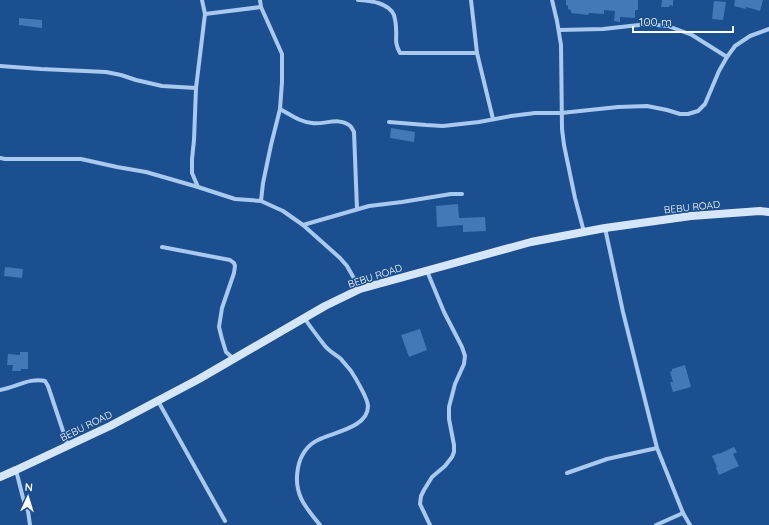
<svg xmlns="http://www.w3.org/2000/svg" width="769" height="525" viewBox="0 0 769 525" font-family="Quicksand,sans-serif">
<style>
.building{fill:#4478b7}
.lines{fill:none;stroke-linecap:round;stroke-linejoin:round}
.street{stroke:#a9c9ee;stroke-width:4}
.secondary{stroke:#d6e6fa;stroke-width:8}
.labels{text-anchor:middle;dominant-baseline:central;stroke-width:3;stroke-linejoin:round;paint-order:stroke}
.street-label{font-size:10px;fill:#fff;stroke:#1b4f8f}
</style>
<rect width="100%" height="100%" fill="#1b4f8f"/>
<g class="building">
<path d="M566,0H638V10H635V18L620,17V22L614,21L615,11L604,10V14L589,13L588,15L571,13V10L568,9V6L566,5Z"/>
<path d="M662,0H673V6L670,5L669,7H661Z"/>
<path d="M735,0H763L760,11L746,7V9L734,6Z"/>
<path d="M714,1L726,2L723,20L712,19Z"/>
<path d="M19,18L42,20V28L19,25Z"/>
<path d="M391,128L415,132L414,142L390,138Z"/>
<path d="M458,204L459,218L485,217L486,231L463,232V225L437,227L436,206Z"/>
<path d="M5,267L23,269L22,278L4,276Z"/>
<path d="M420,329L427,350L409,357L401,335Z"/>
<path d="M20,352H28V369H21V371H12L13,365H7L8,354L20,355Z"/>
<path d="M685,365L691,387L673,392L670,382H673L670,372L672,371V369Z"/>
<path d="M734,447L737,452L733,454L739,466L719,475L716,468L717,467L712,456L719,453V454Z"/>
</g>
<g class="lines">
<g class="street">
<path d="M260,0L261,7L282,54V82L280,109L271,145L263,183L261,201L283,211L303,225L340,258L347,266L360,289"/>
<path d="M358,0C370,1 388,2 394,15C395,19 396,24 396,28C397,39 394,42 400,53H477"/>
<path d="M471,0L477,53L493,119"/>
<path d="M552,0L557,21L561,45L562,129L564,145L575,198L584,232"/>
<path d="M205,14L261,7"/>
<path d="M559,30L603,29L648,24L668,26L692,35L727,57"/>
<path d="M0,66L41,69L106,72L121,75L136,80L162,86L196,88"/>
<path d="M280,109C291,115 300,122 312,123C323,125 339,117 349,125C351,126 353,130 354,132L357,209"/>
<path d="M389,122L426,125L443,126L479,122L511,116L535,113H561L618,107L647,106L667,110L680,114H688L698,111L705,104L719,71L727,57L735,46L750,36L769,29"/>
<path d="M0,158L5,159H81L117,167L146,172L198,187L235,199L261,201"/>
<path d="M198,187L192,173V159L194,140L196,88L205,14L202,0"/>
<path d="M303,225L369,206L402,202L451,194H462"/>
<path d="M605,228L623,312L657,448L683,513L690,525"/>
<path d="M162,247L230,260L234,263L235,266L234,273L222,308L219,327L222,339L226,352L234,359"/>
<path d="M427,271L444,312L462,347L465,356L464,364L455,384L449,407V419L454,445V452L452,457L445,466L432,477L424,490L421,496L420,504L430,525"/>
<path d="M305,319C311,328 318,337 325,346C329,351 336,355 341,359C344,363 348,367 351,371C355,377 368,399 368,406C368,428 333,432 318,440C307,445 300,456 298,468C293,493 305,507 320,525"/>
<path d="M0,390C15,388 30,377 45,381L48,386L68,446"/>
<path d="M158,401L225,521"/>
<path d="M16,470L23,498L28,511L30,525"/>
<path d="M567,473L607,459L657,448"/>
<path d="M656,525L683,513"/>
</g>
<path class="secondary" d="M0,477L16,470L110,426L199,379L325,306L360,289L531,242L605,228L691,216L760,211L769,212"/>
</g>
<g class="labels">
<g class="street-label">
<text transform="translate(692 207) rotate(-6)">BEBU ROAD</text>
<text transform="translate(375 276) rotate(-18)">BEBU ROAD</text>
<text transform="translate(86 426) rotate(-26)">BEBU ROAD</text>
</g>
</g>
<g transform="translate(28 497) rotate(4)" stroke="#1b4f8f" stroke-width="3" paint-order="stroke">
<path d="M0-3L7 15L0 10L-7 15Z" fill="#ffffff"/>
<text y="-6" font-size="11" font-weight="bold" text-anchor="middle" fill="#ffffff">N</text>
</g>
<path d="M633 26v6h100v-6" fill="none" stroke="#ffffff" stroke-width="2"/>
<text x="639" y="26" font-size="12" fill="#ffffff" stroke="#1b4f8f" stroke-width="3" paint-order="stroke">100 m</text>
</svg>
